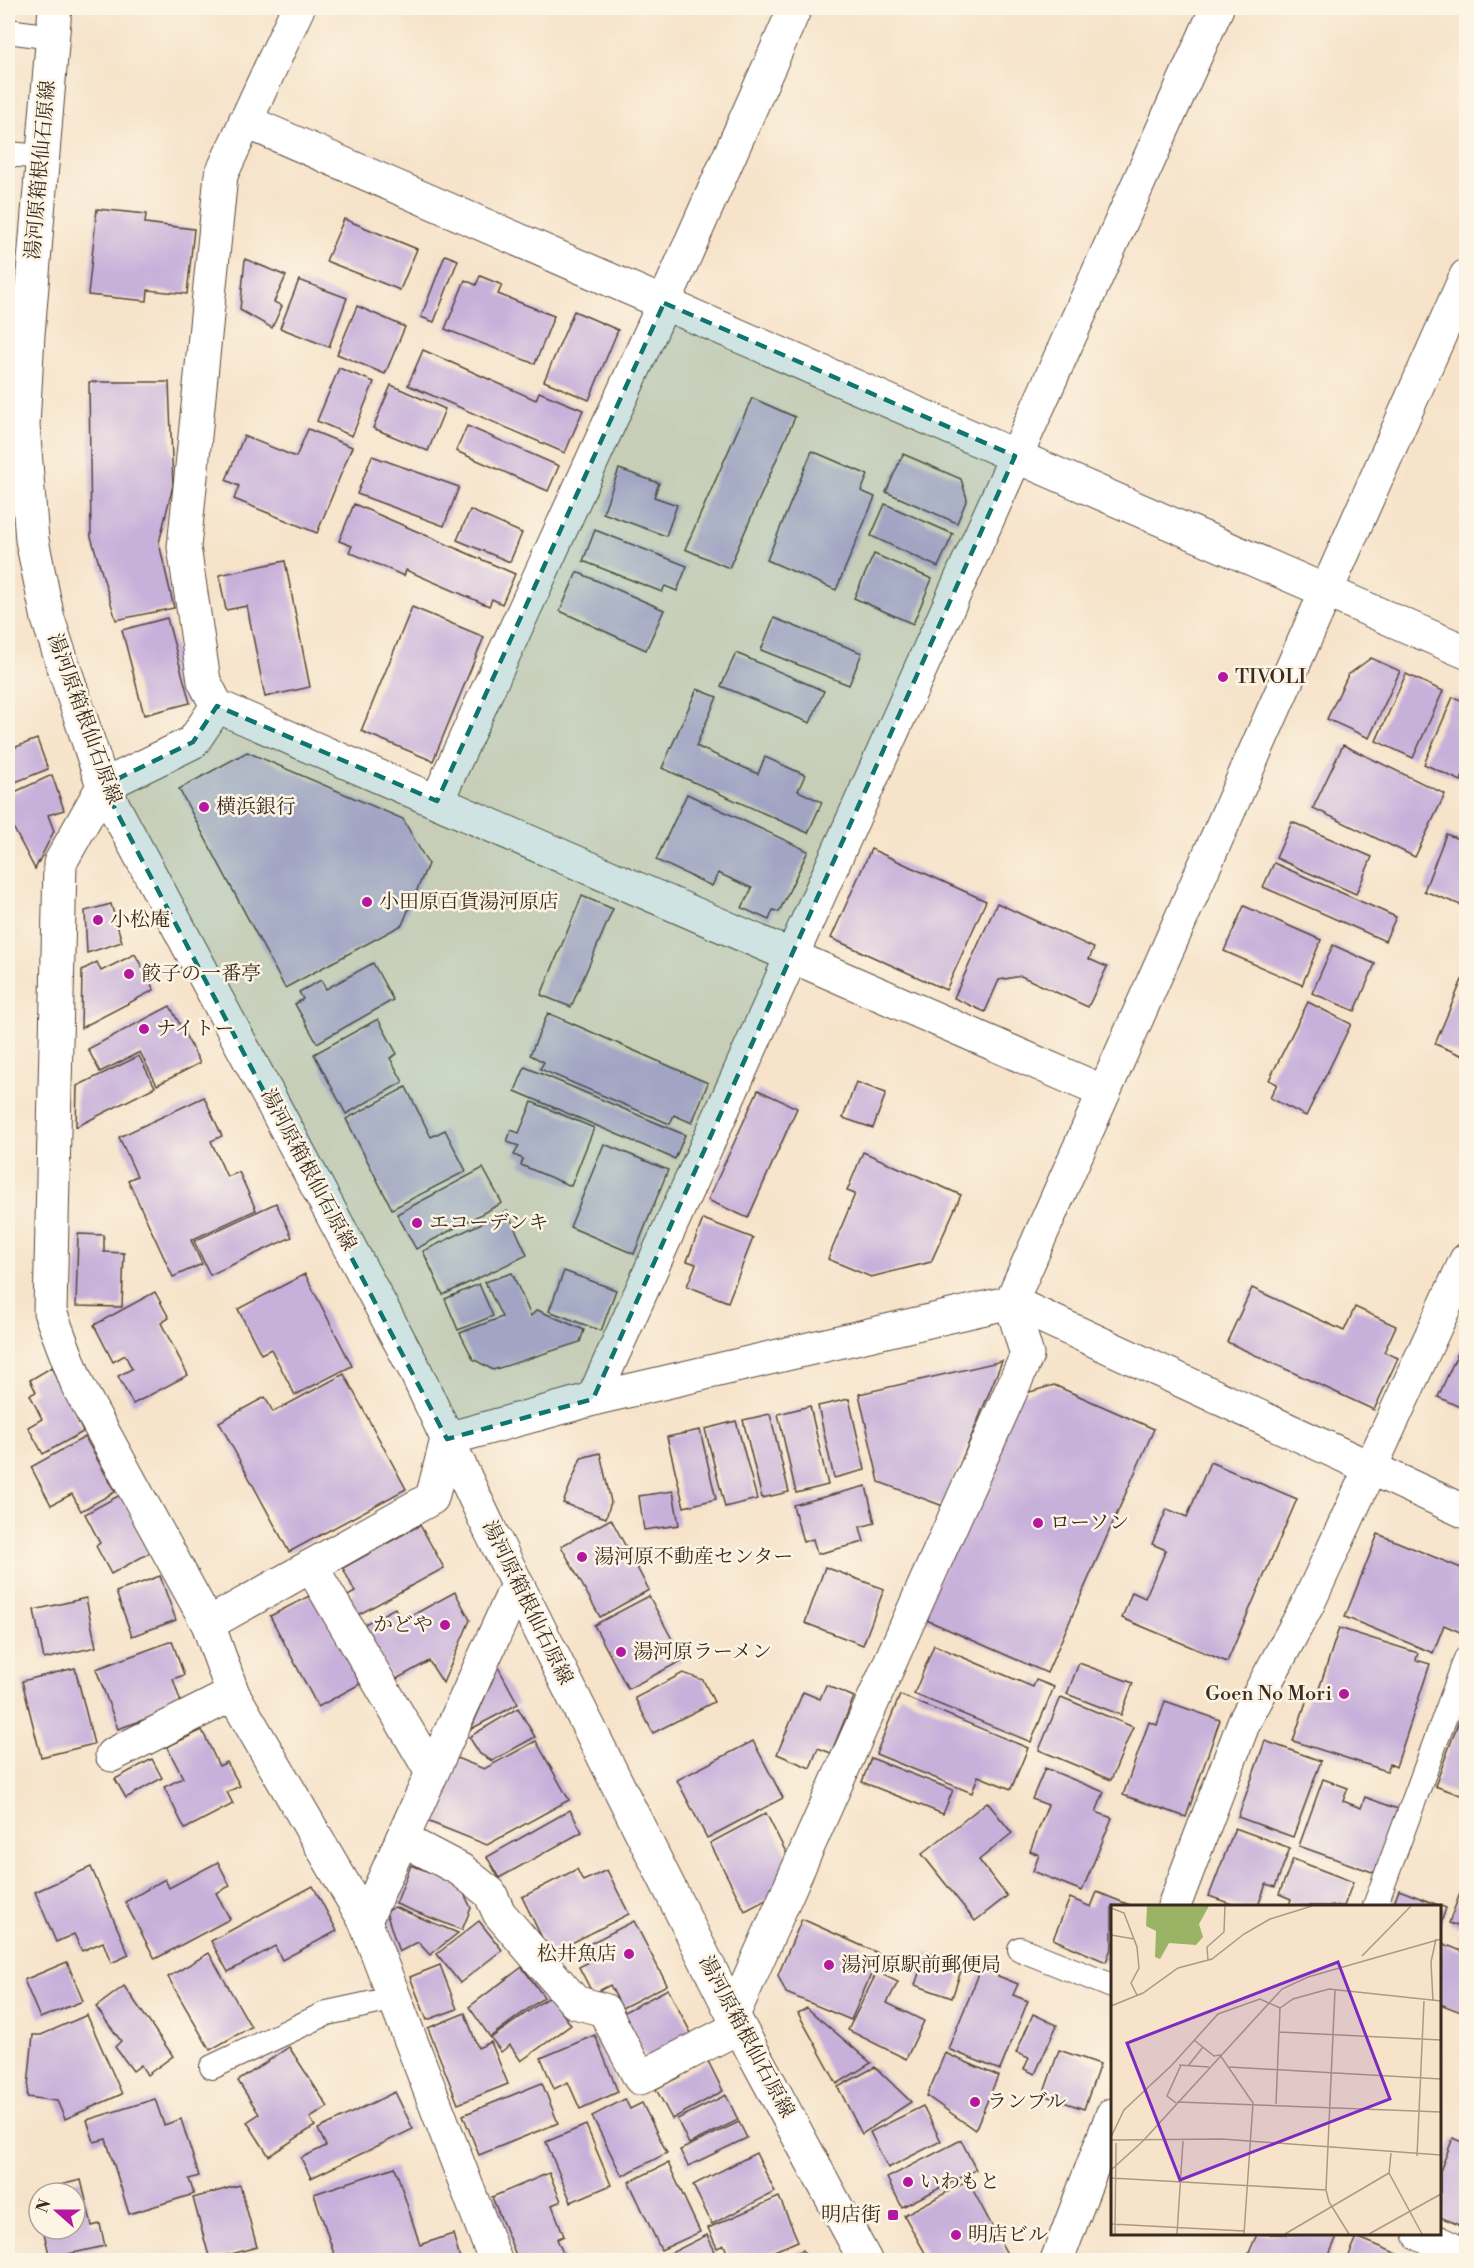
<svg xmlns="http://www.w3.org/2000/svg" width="1474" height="2268" viewBox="0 0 1474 2268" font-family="'Libre Bodoni','Noto Serif JP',serif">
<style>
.building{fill:#c7b0da}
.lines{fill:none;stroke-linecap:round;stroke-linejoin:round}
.lane-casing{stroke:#574638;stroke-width:26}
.street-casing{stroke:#574638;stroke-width:35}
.secondary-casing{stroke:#574638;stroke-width:35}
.primary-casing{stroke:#574638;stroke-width:35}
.lane{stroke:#fff;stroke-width:24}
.street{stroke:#fff;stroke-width:33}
.secondary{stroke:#fff;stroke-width:33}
.primary{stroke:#fff;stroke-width:33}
.marked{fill:#0f766e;fill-opacity:0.2;stroke:#0f766e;stroke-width:4.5;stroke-dasharray:12 8;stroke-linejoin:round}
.poi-dot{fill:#b5179e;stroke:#fcf5e5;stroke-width:2}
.labels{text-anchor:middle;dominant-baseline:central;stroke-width:5;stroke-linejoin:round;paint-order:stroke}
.street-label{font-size:20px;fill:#3b2a1e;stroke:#fcf5e5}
.poi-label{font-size:20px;fill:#3b2a1e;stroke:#fcf5e5;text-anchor:start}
.inset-road{fill:none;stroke:#ab9985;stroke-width:1.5}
.view{fill:#7b2cbf;fill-opacity:0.15;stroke:#7b2cbf;stroke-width:3}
.inset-edge{fill:none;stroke:#3b2a1e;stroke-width:3}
</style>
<rect width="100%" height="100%" fill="#fcf5e5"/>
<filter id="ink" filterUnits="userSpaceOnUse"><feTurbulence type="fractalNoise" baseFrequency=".0167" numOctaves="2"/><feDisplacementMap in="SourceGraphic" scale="12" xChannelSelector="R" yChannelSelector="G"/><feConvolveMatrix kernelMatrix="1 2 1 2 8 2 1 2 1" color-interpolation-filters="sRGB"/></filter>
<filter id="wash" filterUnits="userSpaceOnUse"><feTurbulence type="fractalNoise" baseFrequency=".008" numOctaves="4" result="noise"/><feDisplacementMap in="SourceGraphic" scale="24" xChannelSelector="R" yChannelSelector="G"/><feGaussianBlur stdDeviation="1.35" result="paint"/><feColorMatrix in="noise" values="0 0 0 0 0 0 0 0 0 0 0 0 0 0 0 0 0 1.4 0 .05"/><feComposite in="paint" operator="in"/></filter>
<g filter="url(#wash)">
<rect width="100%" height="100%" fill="#f6e3ca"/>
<g id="blocks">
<g class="building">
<path d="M97,209L146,214L145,223L194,229L187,294L148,290L147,301L88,295Z"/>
<path d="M344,219L417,249L400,290L326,261Z"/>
<path d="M445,255L458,260L434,322L421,317Z"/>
<path d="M245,259L286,276L274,302L282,306L272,328L240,310Z"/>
<path d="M480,276L502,285L498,294L554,316L535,364L445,329L465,280L476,285Z"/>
<path d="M299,280L347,298L329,347L280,328Z"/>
<path d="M357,306L405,327L385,374L337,354Z"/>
<path d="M574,311L618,330L589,400L544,381Z"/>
<path d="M423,350L536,400L539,392L583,410L565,453L408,385Z"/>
<path d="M339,368L374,382L352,436L317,421Z"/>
<path d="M89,382H169L173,485L159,543L174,608L116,620L91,537Z"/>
<path d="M391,385L445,409L428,451L373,428Z"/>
<path d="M752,398L795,417L729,568L685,549Z"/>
<path d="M467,426L559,466L548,491L456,451Z"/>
<path d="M308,429L352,447L317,533L234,499L239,486L226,480L244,436L296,457Z"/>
<path d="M812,451L868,475L861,491L875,497L836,590L767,560Z"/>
<path d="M903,454L961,479L967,499L957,523L886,492Z"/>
<path d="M372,456L459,487L444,526L357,494Z"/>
<path d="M619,469L659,483L654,497L677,505L666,536L603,513Z"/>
<path d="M354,504L515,574L502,604L492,599L489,606L406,570L404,576L349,552L352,546L339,541Z"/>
<path d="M885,504L953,534L938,567L871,536Z"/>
<path d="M470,510L522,533L510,562L457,540Z"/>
<path d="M595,530L687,566L677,591L665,586L662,592L583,561Z"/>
<path d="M874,554L932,579L913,624L854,598Z"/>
<path d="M285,561L310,687L265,697L247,606L226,610L219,575Z"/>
<path d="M577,572L664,610L646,650L560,611Z"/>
<path d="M412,607L484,637L433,761L361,731Z"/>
<path d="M167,618L190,703L144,715L122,630Z"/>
<path d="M774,618L862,653L849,685L761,650Z"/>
<path d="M736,653L824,691L810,723L721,686Z"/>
<path d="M1371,658L1400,671L1369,738L1327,719L1348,675Z"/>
<path d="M1406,674L1443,691L1413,758L1376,741Z"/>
<path d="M697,689L717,697L696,746L758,774L765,757L805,775L798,791L822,802L808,833L662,768Z"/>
<path d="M1453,697L1466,702V767L1461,781L1424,764Z"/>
<path d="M37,739L48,769L8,785V750Z"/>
<path d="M1343,745L1445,794L1415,857L1313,808Z"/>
<path d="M247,752L403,819L428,864L402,925L285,988L179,789Z"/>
<path d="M52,775L64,810L48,815L54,831L35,869L14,829L8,795Z"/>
<path d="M687,794L808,851L779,912L773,910L769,920L742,908L752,888L718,873L712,886L656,860Z"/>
<path d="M1292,822L1372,857L1356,894L1276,858Z"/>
<path d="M1446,834L1466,842V907L1424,891Z"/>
<path d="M871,849L986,901L946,990L831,938Z"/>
<path d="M1274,863L1396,917L1385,941L1263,887Z"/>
<path d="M582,896L613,909L571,1007L541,995Z"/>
<path d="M997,903L1094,948L1089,959L1107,967L1088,1007L1021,976L999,980L985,1012L954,998Z"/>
<path d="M111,904L122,942L87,953L85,911Z"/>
<path d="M1244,906L1321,940L1302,985L1224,951Z"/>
<path d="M1333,945L1375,964L1355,1011L1312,993Z"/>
<path d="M135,954L154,990L81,1028L82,970L97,962L101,971Z"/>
<path d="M373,963L393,1000L317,1043L295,1004L303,999L299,992L321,980L326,989Z"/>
<path d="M1462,980L1466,981V1057L1435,1044Z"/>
<path d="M1308,1002L1351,1024L1306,1116L1270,1098L1277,1084L1269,1080Z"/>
<path d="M170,1006L200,1063L157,1085L140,1052L100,1072L88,1049Z"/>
<path d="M548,1013L708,1083L692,1123L674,1115L670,1124L540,1069L544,1062L530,1055Z"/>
<path d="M378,1019L397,1054L390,1058L403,1082L346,1114L314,1054Z"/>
<path d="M139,1056L155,1087L76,1127L77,1086Z"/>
<path d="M525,1067L685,1135L675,1159L515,1091Z"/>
<path d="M856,1082L886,1093L873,1128L843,1118Z"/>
<path d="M406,1087L431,1137L445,1130L466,1171L392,1209L346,1119Z"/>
<path d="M758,1090L797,1108L748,1218L708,1200Z"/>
<path d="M204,1097L222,1136L211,1141L227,1177L239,1172L256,1210L191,1240L202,1264L173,1277L128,1180L137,1176L119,1137Z"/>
<path d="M532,1102L594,1128L571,1186L521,1165L523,1159L514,1155L519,1146L507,1142L511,1130L519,1133Z"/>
<path d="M604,1144L668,1170L634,1254L570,1227Z"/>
<path d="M863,1152L961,1195L931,1262L871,1277L828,1259L855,1194L847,1191Z"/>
<path d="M483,1168L502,1203L416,1249L397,1214Z"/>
<path d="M276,1203L292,1237L210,1275L194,1241Z"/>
<path d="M507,1211L527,1255L443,1295L423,1251Z"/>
<path d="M703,1219L753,1238L728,1302L687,1286L696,1264L687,1261Z"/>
<path d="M78,1234L104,1235V1252L124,1253L122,1307L76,1306Z"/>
<path d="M564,1271L616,1290L601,1331L549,1311Z"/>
<path d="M512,1273L531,1316L537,1310L584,1330L580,1342L493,1370L473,1359L460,1333L502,1317L485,1282Z"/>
<path d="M305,1274L352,1366L295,1395L271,1349L261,1354L238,1309Z"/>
<path d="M479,1284L493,1316L458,1330L445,1299Z"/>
<path d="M1252,1288L1344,1331L1355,1307L1396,1326L1384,1352L1398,1358L1374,1410L1227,1342Z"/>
<path d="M155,1292L169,1318L161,1323L188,1375L133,1404L118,1376L132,1369L125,1355L113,1362L94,1325Z"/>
<path d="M1466,1335V1410L1438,1397Z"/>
<path d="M1002,1361L943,1506L879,1482L859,1394Z"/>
<path d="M52,1367L83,1432L43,1454L28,1427L42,1419L30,1395L36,1392L30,1380Z"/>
<path d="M344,1374L406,1489L289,1552L219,1422L265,1397L273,1412Z"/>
<path d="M1054,1385L1154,1429L1047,1673L922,1618L1019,1395Z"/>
<path d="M849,1399L865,1470L834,1478L818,1406Z"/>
<path d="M810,1406L828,1485L796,1493L778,1414Z"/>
<path d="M770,1414L789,1492L762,1498L743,1420Z"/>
<path d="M736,1421L757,1499L725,1507L705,1429Z"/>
<path d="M700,1430L716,1499L684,1507L667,1437Z"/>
<path d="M85,1437L115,1492L81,1511L72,1494L51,1505L31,1467Z"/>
<path d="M600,1453L611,1502L606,1518L563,1503L581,1458Z"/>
<path d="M1210,1462L1297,1499L1227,1662L1122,1618L1132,1592L1145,1598L1166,1550L1152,1544L1167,1509L1187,1517Z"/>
<path d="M866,1486L875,1523L860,1527L864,1542L817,1554L813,1539L803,1542L793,1505Z"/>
<path d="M673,1491L679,1525L644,1530L639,1496Z"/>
<path d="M120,1495L151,1552L111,1574L96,1546L100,1543L85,1514Z"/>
<path d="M611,1519L649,1590L600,1617L561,1546Z"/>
<path d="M420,1525L444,1568L356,1616L346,1597L355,1592L343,1568Z"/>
<path d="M1378,1534L1466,1570V1622L1462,1633L1444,1625L1433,1653L1345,1617Z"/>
<path d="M825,1567L884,1589L863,1645L805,1623Z"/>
<path d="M160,1576L176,1620L132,1636L116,1592Z"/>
<path d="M455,1592L470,1620L443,1683L429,1661L393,1681L363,1625L395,1608L402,1621Z"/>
<path d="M313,1594L360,1684L318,1707L270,1616Z"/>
<path d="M649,1596L683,1660L628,1689L594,1625Z"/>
<path d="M86,1598L96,1647L44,1659L34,1610Z"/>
<path d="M1339,1628L1418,1653L1416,1660L1430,1664L1396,1767L1390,1764L1387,1771L1293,1741L1310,1690L1318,1692Z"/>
<path d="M172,1641L184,1675L173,1679L182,1706L118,1729L96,1669Z"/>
<path d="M934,1645L1033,1687L1036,1680L1054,1687L1031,1742L914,1694Z"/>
<path d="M1079,1663L1133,1683L1121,1715L1067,1694Z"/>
<path d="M498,1667L518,1704L471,1729Z"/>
<path d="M75,1668L94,1744L41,1757L22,1681Z"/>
<path d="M683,1673L703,1680L714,1702L653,1733L635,1698Z"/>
<path d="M826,1685L854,1697L831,1753L818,1748L810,1768L777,1754L803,1692L820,1699Z"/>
<path d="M900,1695L1028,1748L1011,1789L978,1776L972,1793L876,1754Z"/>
<path d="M1061,1697L1133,1727L1111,1780L1039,1750Z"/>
<path d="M1165,1701L1220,1720L1186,1817L1123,1795L1149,1722L1157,1725Z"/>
<path d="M518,1708L535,1737L492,1761L480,1754L469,1737Z"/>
<path d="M1461,1715L1466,1717V1797L1435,1786Z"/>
<path d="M202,1730L219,1766L227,1762L240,1786L227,1792L233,1804L185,1829L164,1787L183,1778L167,1747Z"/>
<path d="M536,1741L569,1800L487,1845L427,1821L454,1757L484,1769Z"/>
<path d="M753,1741L783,1798L707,1838L677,1780Z"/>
<path d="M1265,1741L1321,1761L1293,1837L1238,1817Z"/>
<path d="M871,1758L953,1790L943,1814L862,1782Z"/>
<path d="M152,1759L162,1778L126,1798L115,1779Z"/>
<path d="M1045,1768L1104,1792L1096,1812L1112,1818L1082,1891L1033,1871L1039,1855L1030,1851L1048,1805L1032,1799Z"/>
<path d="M1323,1779L1348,1788L1343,1801L1361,1808L1365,1797L1398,1809L1375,1873L1299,1846Z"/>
<path d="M987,1802L1012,1833L979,1860L1007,1896L975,1921L922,1854Z"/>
<path d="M570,1810L582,1832L499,1878L487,1857Z"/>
<path d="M766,1813L791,1862L779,1893L745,1911L710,1843Z"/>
<path d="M1235,1828L1290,1848L1275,1887L1266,1884L1258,1906H1237L1209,1896Z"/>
<path d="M1293,1859L1353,1882L1344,1906H1289L1291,1899L1279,1894Z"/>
<path d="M218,1862L230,1886L216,1893L230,1919L155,1959L125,1902L165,1879L169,1888Z"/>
<path d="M411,1865L459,1883L471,1908L462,1930L396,1904Z"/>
<path d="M91,1867L129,1955L111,1963L103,1942L82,1951L74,1934L56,1942L35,1892Z"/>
<path d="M577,1869L583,1881L607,1870L629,1914L550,1954L522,1897Z"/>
<path d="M1466,1877V1943L1460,1941L1465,1928L1449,1923Z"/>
<path d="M313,1886L337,1931L282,1960L275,1946L228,1972L211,1941Z"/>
<path d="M1399,1890L1446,1908L1440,1926V1906H1393Z"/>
<path d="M1097,1892L1132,1906H1112V1946L1106,1962L1053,1939L1070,1898L1091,1907Z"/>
<path d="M394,1907L458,1933L430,1955L418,1942L399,1952L386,1912Z"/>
<path d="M802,1919L880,1954L851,2020L786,1993L778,1975Z"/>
<path d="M479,1921L502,1950L460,1983L437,1954Z"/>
<path d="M634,1921L667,1985L622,2008L610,1985L593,1994L579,1967L593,1960L585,1946Z"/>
<path d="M1442,1943L1466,1953V2014L1440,2004V1951Z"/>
<path d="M926,1952L963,1965L952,1998L915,1985Z"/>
<path d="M209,1953L251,2027L210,2050L168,1977Z"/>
<path d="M67,1962L83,2001L40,2018L24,1980Z"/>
<path d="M440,1965L457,2009L427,2020L410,1977Z"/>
<path d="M522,1967L544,1997L490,2037L469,2007Z"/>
<path d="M981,1969L1018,1984L1013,1995L1028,2001L1000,2070L948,2049Z"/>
<path d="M877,1972L898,1982L887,2003L924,2021L906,2059L848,2030Z"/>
<path d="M124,1986L173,2056L147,2075L141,2065L133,2071L115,2047L121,2041L96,2007Z"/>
<path d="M668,1989L694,2039L649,2062L624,2012Z"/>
<path d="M550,1996L571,2025L521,2061L510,2045L501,2052L491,2038Z"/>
<path d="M807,2008L871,2063L837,2084L798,2013Z"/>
<path d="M465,2013L478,2048L491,2042L508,2084L458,2104L428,2028Z"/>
<path d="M1033,2014L1057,2025L1035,2074L1024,2069L1029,2058L1016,2053Z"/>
<path d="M87,2015L122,2094L65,2119L57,2101L27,2097L33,2035H41Z"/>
<path d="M595,2035L618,2092L580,2109L568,2082L554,2089L541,2058Z"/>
<path d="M289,2047L328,2107L310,2118L315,2126L269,2156L247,2122L259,2114L238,2081Z"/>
<path d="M1059,2050L1100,2064L1084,2109L1043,2095Z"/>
<path d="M945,2053L998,2076L975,2130L927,2096Z"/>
<path d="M708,2061L723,2091L672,2119L656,2089Z"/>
<path d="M875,2067L911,2102L862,2134L838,2087Z"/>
<path d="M542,2083L558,2123L479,2155L463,2115Z"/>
<path d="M395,2092L413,2129L311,2178L301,2158L326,2146L318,2129Z"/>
<path d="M726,2095L738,2120L689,2144L677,2119Z"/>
<path d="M155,2099L164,2125L181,2119L199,2176L189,2179L194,2194L129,2214L106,2139L94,2142L87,2120Z"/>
<path d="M625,2099L630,2109L642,2103L667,2153L622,2176L592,2116Z"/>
<path d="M923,2106L941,2141L888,2168L870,2132Z"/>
<path d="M739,2122L747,2138L688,2166L680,2150Z"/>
<path d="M586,2125L611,2185L571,2202L546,2142Z"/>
<path d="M1453,2138L1466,2143V2228L1440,2217V2171Z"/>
<path d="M961,2140L976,2170L902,2207L887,2178Z"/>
<path d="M756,2153L775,2192L712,2224L693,2185Z"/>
<path d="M668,2163L700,2232L661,2250L629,2182Z"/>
<path d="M395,2167L420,2245L453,2234L460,2259L336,2260L314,2194Z"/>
<path d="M549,2173L561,2201L552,2205L564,2236L557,2239L566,2260H518L492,2197Z"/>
<path d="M81,2180L92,2226L100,2224L105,2246L50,2258L43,2229H75V2193H39L38,2205L35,2191Z"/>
<path d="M968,2181L1007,2254L995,2260H929L904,2215Z"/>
<path d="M240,2185L257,2247L210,2260L193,2198Z"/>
<path d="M779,2197L798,2241L753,2260H730L724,2245L717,2248L708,2228Z"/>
<path d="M1257,2234H1338L1327,2260H1246Z"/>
<path d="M707,2235L719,2260H675L671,2253Z"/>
<path d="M1357,2237L1412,2260H1347Z"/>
<path d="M803,2250L808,2260H781Z"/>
<path d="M287,2255L288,2260H269Z"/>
</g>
</g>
</g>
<g filter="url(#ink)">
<use href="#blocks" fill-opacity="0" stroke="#574638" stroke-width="1.5"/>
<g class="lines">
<defs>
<g id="lane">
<path d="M8,31L52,37"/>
<path d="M8,154L42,157"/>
<path d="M1375,1906L1466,1659"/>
<path d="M1020,1949L1112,1986"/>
<path d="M212,2067L327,2013L392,1999"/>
</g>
<g id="street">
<path d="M298,8L221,175L184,547L204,681L217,706L1104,1092"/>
<path d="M217,706L193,742L103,786L60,863L50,1312L78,1386L208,1624L233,1694L365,1921L495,2260"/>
<path d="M437,801L664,303L795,8"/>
<path d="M593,1399L1217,8"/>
<path d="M311,1566L432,1773"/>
<path d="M208,1624L432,1498L447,1439"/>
<path d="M112,1755L233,1694"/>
<path d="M402,1839L461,1870L490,1893L499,1913L575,2002L604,2010L640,2078L739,2027"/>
<path d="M1174,1906L1244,1722L1307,1606L1466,1260"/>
<path d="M365,1921L517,1585"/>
<path d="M733,2015L1027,1355L1011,1302"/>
<path d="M1420,2234L1466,2256"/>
<path d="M1057,2260L1112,2115"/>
</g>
<g id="secondary">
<path d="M245,121L1466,652"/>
<path d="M1011,1302L1466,276"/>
<path d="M447,1439L593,1399L1011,1302L1466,1512"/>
</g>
<path id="primary" d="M55,8L28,334L23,425L32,540L48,619L103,786L414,1368L490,1530L733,2015L865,2260"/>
</defs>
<use href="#lane" class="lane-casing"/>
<use href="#street" class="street-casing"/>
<use href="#secondary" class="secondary-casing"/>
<use href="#primary" class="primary-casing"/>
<use href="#lane" class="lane"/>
<use href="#street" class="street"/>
<use href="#secondary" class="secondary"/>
<use href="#primary" class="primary"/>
</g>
</g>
<path class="marked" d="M664,303L1015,456L593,1399L447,1439L103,786L193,742L217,706L437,801Z"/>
<g class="poi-dot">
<circle cx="1223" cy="677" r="6"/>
<circle cx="204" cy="807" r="6"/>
<circle cx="367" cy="902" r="6"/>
<circle cx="98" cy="920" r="6"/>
<circle cx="129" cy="974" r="6"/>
<circle cx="144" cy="1029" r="6"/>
<circle cx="417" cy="1223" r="6"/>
<circle cx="1038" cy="1523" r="6"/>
<circle cx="582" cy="1557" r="6"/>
<circle cx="445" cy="1625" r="6"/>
<circle cx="621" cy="1652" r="6"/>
<circle cx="1344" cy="1694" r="6"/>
<circle cx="629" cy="1954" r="6"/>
<circle cx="829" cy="1965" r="6"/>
<circle cx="975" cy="2102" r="6"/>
<circle cx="908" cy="2182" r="6"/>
<rect x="887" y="2209" width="12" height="12" rx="3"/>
<circle cx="956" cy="2235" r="6"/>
</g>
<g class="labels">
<g class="street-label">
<text transform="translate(41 170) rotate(-85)">湯河原箱根仙石原線</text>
<text transform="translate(84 719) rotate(70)">湯河原箱根仙石原線</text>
<text transform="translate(308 1170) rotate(62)">湯河原箱根仙石原線</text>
<text transform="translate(527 1603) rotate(64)">湯河原箱根仙石原線</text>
<text transform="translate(746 2037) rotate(62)">湯河原箱根仙石原線</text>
</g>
<g class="poi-label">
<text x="1235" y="677">TIVOLI</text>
<text x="216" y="807">横浜銀行</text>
<text x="379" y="902">小田原百貨湯河原店</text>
<text x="110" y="920">小松庵</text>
<text x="141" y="974">餃子の一番亭</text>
<text x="156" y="1029">ナイトー</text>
<text x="429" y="1223">エコーデンキ</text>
<text x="1050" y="1523">ローソン</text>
<text x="594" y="1557">湯河原不動産センター</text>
<text x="433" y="1625" text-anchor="end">かどや</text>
<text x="633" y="1652">湯河原ラーメン</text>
<text x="1332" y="1694" text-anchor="end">Goen No Mori</text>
<text x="617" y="1954" text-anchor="end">松井魚店</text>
<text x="841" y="1965">湯河原駅前郵便局</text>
<text x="987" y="2102">ランブル</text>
<text x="920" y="2182">いわもと</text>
<text x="881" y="2215" text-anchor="end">明店街</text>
<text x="968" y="2235">明店ビル</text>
</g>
</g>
<g transform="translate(1111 1905)">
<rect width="330" height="330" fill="#f6e3ca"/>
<path d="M36,1H98L88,19L92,32L85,40L58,38L49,54L44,52L45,26L35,21Z" fill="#9bb364"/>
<path class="inset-road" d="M0,3L13,8L26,42L28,63L20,78L26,90M0,30L23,34M251,51L300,1M97,55L96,42L113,27L114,1M224,85L215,285L218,297L238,329M322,96L320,57L325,34M0,101L32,88L67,63L101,54L133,29L159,14L201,1M169,103L182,94L218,84L330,96M168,127L330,135M83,135L103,151L109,150L142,198L133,329M68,160L98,162M77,161L92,142M118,162L330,174M66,197L330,207M65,198L56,191L70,160M165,199L169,103M0,232L13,205L61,160L107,109L149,94L169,103M0,235L111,234L330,250M280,248L278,268L311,329M306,251L313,96M0,265L32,236L171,84L197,72L330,34M0,273L215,285M0,319L133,326M4,329L5,238M66,329L72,236M174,329L278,268M258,329L330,289"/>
<path class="view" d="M227,57L279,194L69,275L16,138Z"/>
<rect width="330" height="330" class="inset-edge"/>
</g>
<rect width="1474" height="2268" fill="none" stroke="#fcf5e5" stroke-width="30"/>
<g transform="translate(57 2211) rotate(291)"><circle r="28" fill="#fcf5e5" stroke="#afa495" stroke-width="1.5"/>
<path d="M0-4.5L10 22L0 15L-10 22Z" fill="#b5179e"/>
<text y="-9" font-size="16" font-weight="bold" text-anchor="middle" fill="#3b2a1e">N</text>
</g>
</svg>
